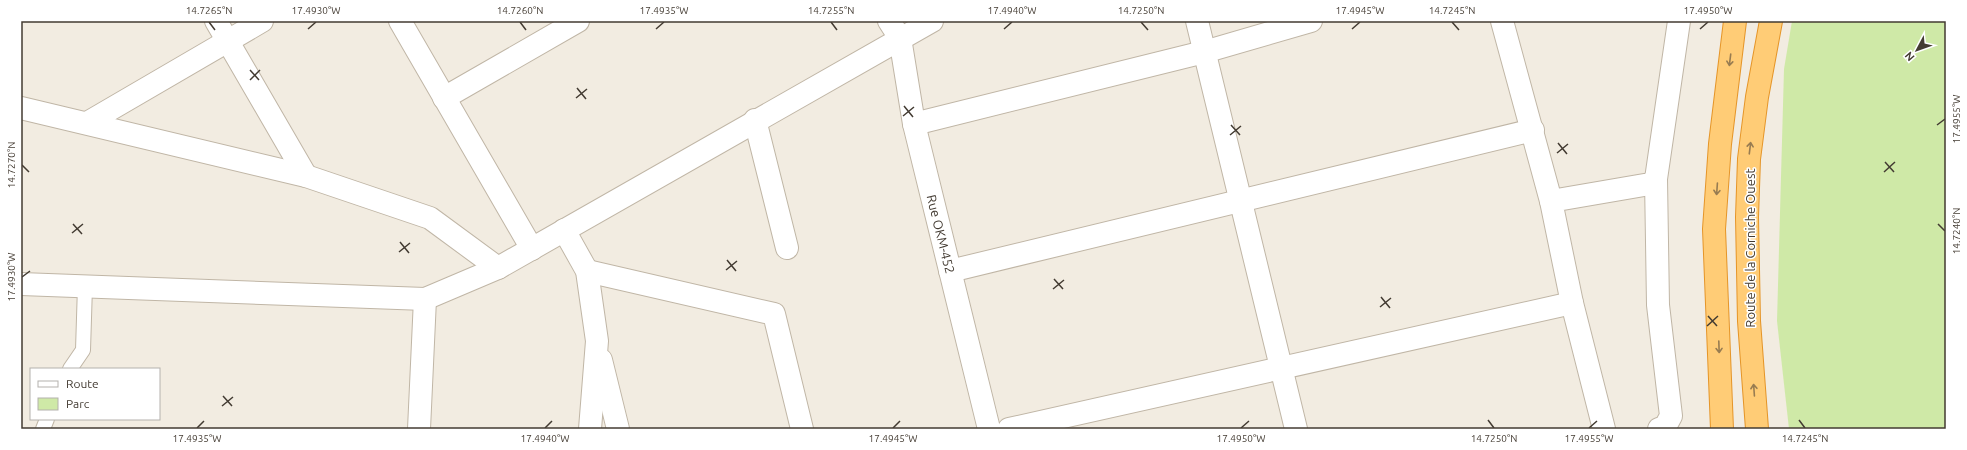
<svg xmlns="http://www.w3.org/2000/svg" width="1967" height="450" viewBox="0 0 1967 450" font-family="Ubuntu,sans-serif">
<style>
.green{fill:#cfe9a7}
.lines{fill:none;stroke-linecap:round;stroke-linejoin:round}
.service-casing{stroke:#c0b6a6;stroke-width:16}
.minor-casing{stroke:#c0b6a6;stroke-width:24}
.tertiary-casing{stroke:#c0b6a6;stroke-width:24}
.trunk-casing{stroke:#e59528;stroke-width:24}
.service{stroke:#fff;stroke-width:14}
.minor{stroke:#fff;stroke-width:22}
.tertiary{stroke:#fff;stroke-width:22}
.trunk{stroke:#ffcc76;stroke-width:22}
.oneway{stroke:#987c51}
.ticks{fill:none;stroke:#433b32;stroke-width:1.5}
.labels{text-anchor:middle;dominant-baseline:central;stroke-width:3;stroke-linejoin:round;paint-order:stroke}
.street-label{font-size:13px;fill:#433b32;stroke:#fff}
.neatline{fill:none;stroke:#433b32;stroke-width:1.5}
.ticks-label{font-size:10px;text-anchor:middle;fill:#433b32}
</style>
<rect width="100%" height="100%" fill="#f2ece1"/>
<path class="green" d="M1792,21H1946V429H1789L1777,321L1784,69Z"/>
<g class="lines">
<defs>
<g id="service">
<path d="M70,369L83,350L85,286"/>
<path d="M43,429L47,419"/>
</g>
<g id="minor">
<path d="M216,21L306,176"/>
<path d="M400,21L532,249"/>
<path d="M889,21L900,38"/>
<path d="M1197,21L1296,429"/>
<path d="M1502,21L1551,201"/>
<path d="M444,98L578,21"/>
<path d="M21,108L306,176L430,218L498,268"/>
<path d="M755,120L787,248"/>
<path d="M87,123L262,21"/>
<path d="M914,124L1204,52L1311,21"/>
<path d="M1656,179L1658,305L1671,416L1665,427L1659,429"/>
<path d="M564,230L587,271L597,341L590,429"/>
<path d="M587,271L774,314L802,429"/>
<path d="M950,271L1533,130"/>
<path d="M601,360L618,429"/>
<path d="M419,429L425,299"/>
<path d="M1009,429L1572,303"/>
<path d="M1604,429L1572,303L1551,201L1650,184L1656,179L1679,21"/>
</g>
<g id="tertiary">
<path d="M900,38L914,124L989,429"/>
<path d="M21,284L425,299L498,268L932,21"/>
</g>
<g id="trunk">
<path d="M1722,429L1714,229L1720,144L1735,21"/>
<path d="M1757,429L1749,321L1747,217L1749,159L1757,97L1771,21"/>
</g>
</defs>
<use href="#service" class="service-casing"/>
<use href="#minor" class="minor-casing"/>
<use href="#tertiary" class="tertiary-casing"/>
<use href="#trunk" class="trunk-casing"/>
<use href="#service" class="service"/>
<use href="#minor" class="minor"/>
<use href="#tertiary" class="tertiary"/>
<use href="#trunk" class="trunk"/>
</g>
<defs><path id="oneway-shaft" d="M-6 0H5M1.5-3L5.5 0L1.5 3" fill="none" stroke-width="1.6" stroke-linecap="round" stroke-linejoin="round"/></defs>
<g class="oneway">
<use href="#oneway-shaft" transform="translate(1730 60) rotate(97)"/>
<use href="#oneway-shaft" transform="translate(1750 148) rotate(-83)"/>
<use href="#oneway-shaft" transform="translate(1717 189) rotate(94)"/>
<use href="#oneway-shaft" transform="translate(1719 347) rotate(88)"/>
<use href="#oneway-shaft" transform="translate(1754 390) rotate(-94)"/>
</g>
<path class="ticks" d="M209,22L215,30M520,22L526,30M831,22L837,30M1141,22L1148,30M1452,22L1459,30M308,29L316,22M656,29L664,22M1004,29L1012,22M1352,29L1360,22M1700,29L1708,22M250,70L259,80M250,80L260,70M577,88L586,99M576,98L587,89M904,106L913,117M903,116L914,107M1231,125L1240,135M1937,125L1945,119M1230,135L1241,126M1558,143L1567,154M1557,153L1568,144M1885,162L1894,172M22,165L29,172M1884,172L1895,162M73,224L82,234M1938,224L1945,231M72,233L83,224M400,242L409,253M399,252L410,243M727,260L736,271M726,270L737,261M22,277L30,271M1054,279L1063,289M1053,289L1064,280M1381,297L1390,308M1380,307L1391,298M1708,316L1717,326M1707,326L1718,316M223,396L232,406M222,406L233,397M1488,420L1494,428M1799,420L1805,428M197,428L204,421M545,428L552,421M893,428L900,421M1241,428L1249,421M1589,428L1597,421"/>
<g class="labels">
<g class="street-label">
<text transform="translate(941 234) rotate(76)">Rue OKM-452</text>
<text transform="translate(1750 248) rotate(-90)">Route de la Corniche Ouest</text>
</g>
</g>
<rect width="1967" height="450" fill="none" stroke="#ffffff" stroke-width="44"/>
<rect x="30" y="368" width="130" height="52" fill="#ffffff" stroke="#b4b1ad"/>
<rect x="38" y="381" width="20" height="6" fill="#ffffff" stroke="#b4b1ad"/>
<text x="66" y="388" font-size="12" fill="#433b32">Route</text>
<rect x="38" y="398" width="20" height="12" fill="#cfe9a7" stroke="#b4b1ad"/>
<text x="66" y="408" font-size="12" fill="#433b32">Parc</text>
<g transform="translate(1917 50) rotate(229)" stroke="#ffffff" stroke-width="3" paint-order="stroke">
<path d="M0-3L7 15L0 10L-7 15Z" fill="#433b32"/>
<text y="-6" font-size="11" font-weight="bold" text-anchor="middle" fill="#433b32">N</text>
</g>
<rect x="22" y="22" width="1923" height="406" class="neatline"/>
<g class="ticks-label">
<text x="209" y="14">14.7265°N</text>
<text x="316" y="14">17.4930°W</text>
<text x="520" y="14">14.7260°N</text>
<text x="664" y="14">17.4935°W</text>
<text x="831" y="14">14.7255°N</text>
<text x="1012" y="14">17.4940°W</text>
<text x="1141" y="14">14.7250°N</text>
<text x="1360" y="14">17.4945°W</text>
<text x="1452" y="14">14.7245°N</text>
<text x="1708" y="14">17.4950°W</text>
<text transform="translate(1956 119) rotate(-90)" y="4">17.4955°W</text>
<text transform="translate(11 165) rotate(-90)" y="4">14.7270°N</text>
<text transform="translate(1956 231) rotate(-90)" y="4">14.7240°N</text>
<text transform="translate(11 277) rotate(-90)" y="4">17.4930°W</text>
<text x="197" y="442">17.4935°W</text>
<text x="545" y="442">17.4940°W</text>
<text x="893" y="442">17.4945°W</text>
<text x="1241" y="442">17.4950°W</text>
<text x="1494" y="442">14.7250°N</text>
<text x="1589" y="442">17.4955°W</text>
<text x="1805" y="442">14.7245°N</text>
</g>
</svg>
